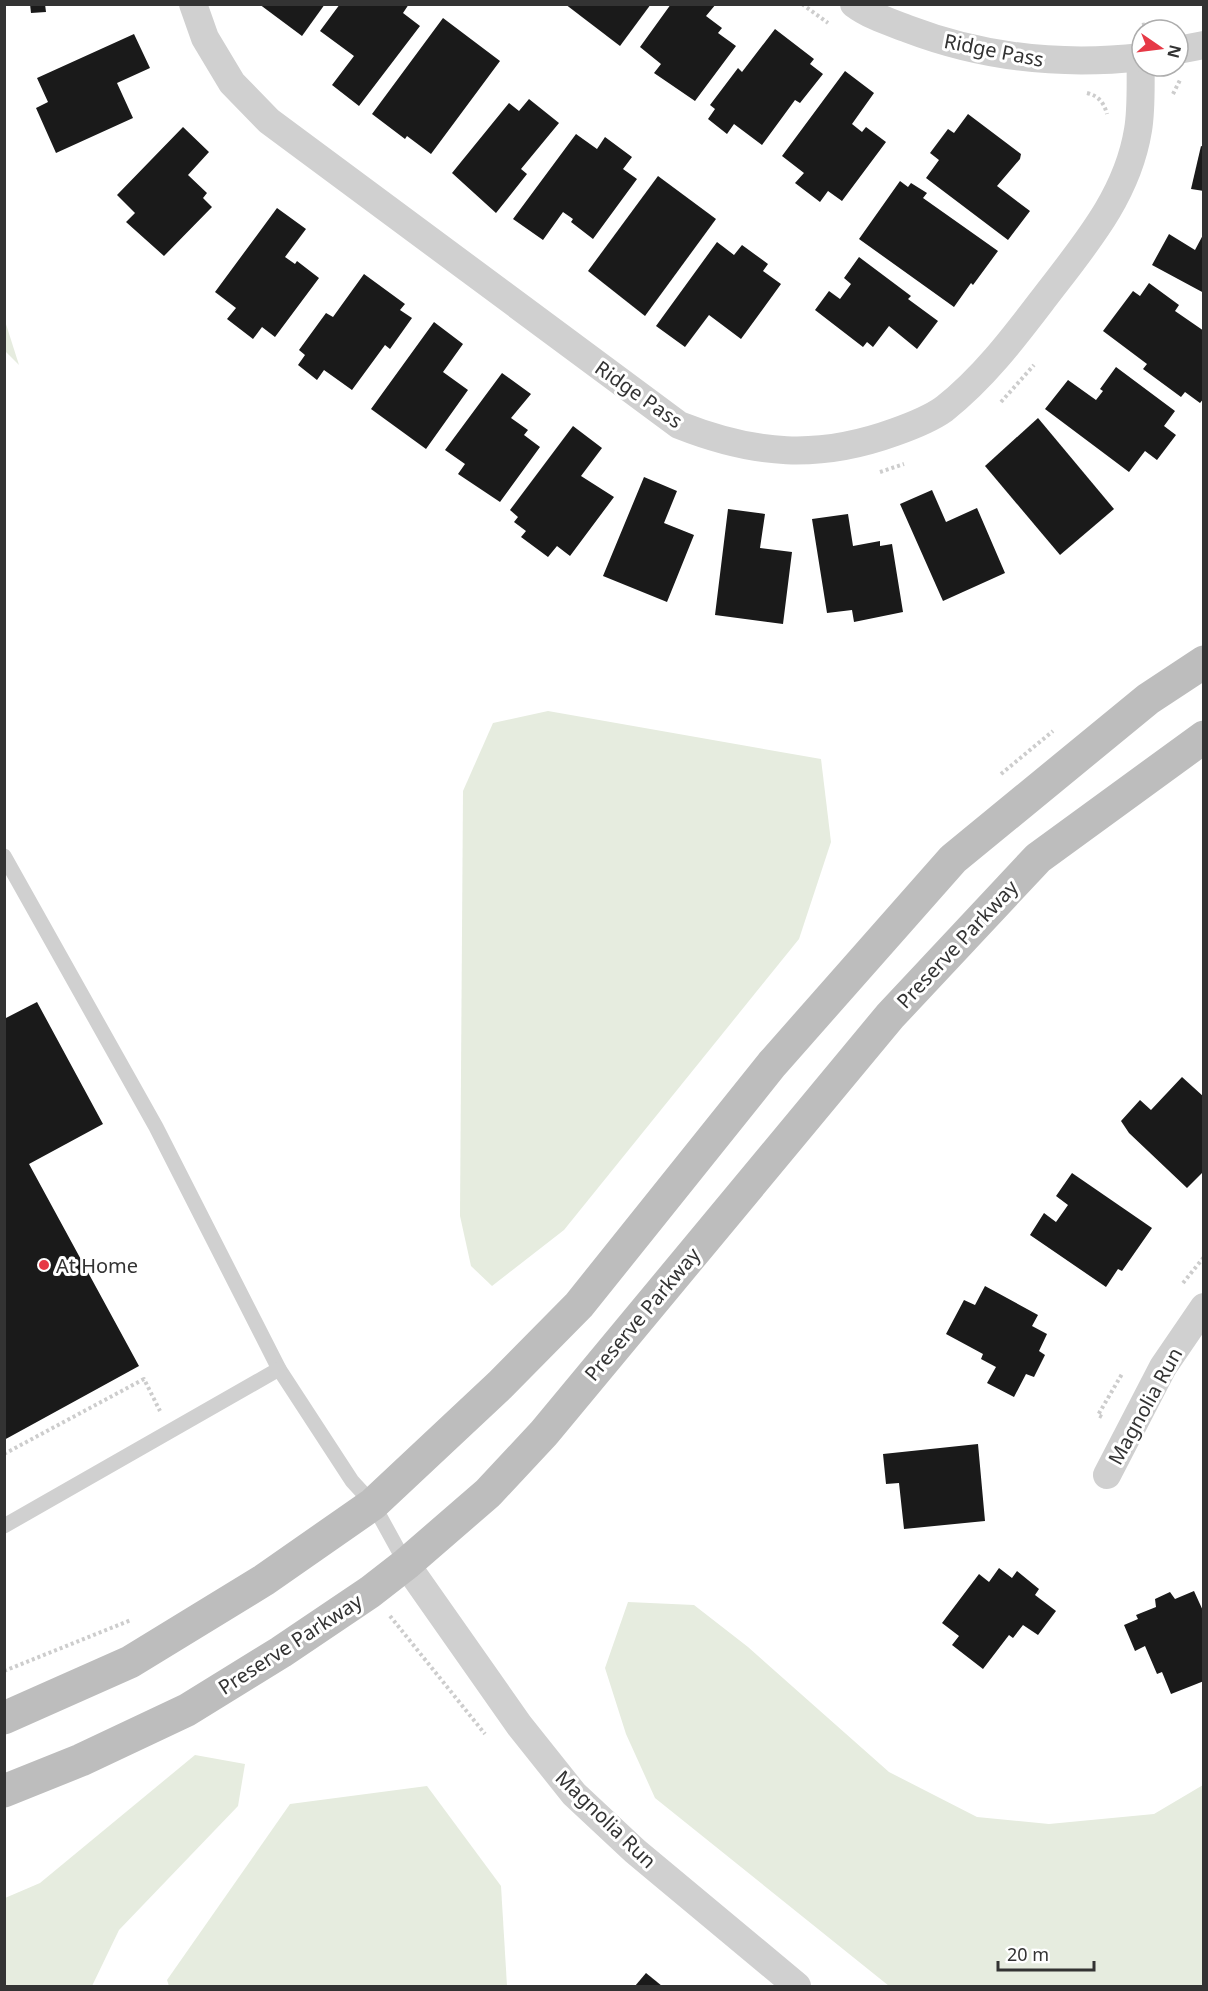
<svg xmlns="http://www.w3.org/2000/svg" width="1208" height="1991" viewBox="0 0 1208 1991" font-family="'Noto Sans',sans-serif">
<style>
.green{fill:#e6ecdf}
.building{fill:#1a1a1a}
.lines{fill:none;stroke-linecap:round;stroke-linejoin:round}
.path{stroke:#cdcdcd;stroke-width:4;stroke-dasharray:3 3;stroke-linecap:butt}
.lane{stroke:#d0d0d0;stroke-width:15}
.street{stroke:#d0d0d0;stroke-width:28}
.secondary{stroke:#bdbdbd;stroke-width:33}
.poi-dot{fill:#e63946;stroke:#fff;stroke-width:2}
.labels{text-anchor:middle;dominant-baseline:central;stroke-width:6;stroke-linejoin:round;paint-order:stroke}
.street-label{font-size:20px;fill:#333;stroke:#fff}
.poi-label{font-size:20px;fill:#333;stroke:#fff;text-anchor:start}
</style>
<rect width="100%" height="100%" fill="#fff"/>
<g class="green">
<path d="M4,321H5L19,365L5,351Z"/>
<path d="M548,711L821,759L831,842L799,939L564,1230L492,1286L471,1266L460,1216L463,791L493,723Z"/>
<path d="M628,1602L694,1605L748,1647L889,1772L977,1817L1049,1824L1154,1814L1203,1785V1986H889L655,1798L626,1734L605,1668Z"/>
<path d="M195,1755L245,1764L238,1806L119,1930L92,1986H5V1898L40,1883Z"/>
<path d="M427,1786L501,1886L507,1986H169L167,1980L290,1804Z"/>
</g>
<g class="building">
<path d="M30,4H45L46,12L31,13Z"/>
<path d="M259,4H325L302,36Z"/>
<path d="M340,4H409L403,13L420,26L359,106L332,85L354,56L320,31Z"/>
<path d="M565,4H651L620,46Z"/>
<path d="M671,4H716L706,16L722,28L718,33L736,46L695,101L654,73L661,64L640,47Z"/>
<path d="M443,18L500,61L431,154L407,136L405,139L372,114Z"/>
<path d="M775,29L814,59L810,64L823,74L800,103L795,100L762,145L734,124L727,134L708,119L715,109L710,105L738,68L742,72Z"/>
<path d="M134,34L150,68L117,83L133,118L56,153L36,108L48,102L37,78Z"/>
<path d="M845,71L874,93L852,124L862,132L866,127L886,142L842,201L828,191L820,202L795,183L804,173L782,156Z"/>
<path d="M529,99L559,123L521,169L527,174L496,213L452,173L509,103L519,111Z"/>
<path d="M968,114L1021,154L1020,159L997,186L1030,211L1008,240L926,178L939,160L930,153L948,129L954,133Z"/>
<path d="M183,127L209,152L188,175L207,193L203,198L212,207L164,256L126,222L135,213L117,195Z"/>
<path d="M576,134L597,149L605,137L632,157L623,169L637,179L593,239L571,222L573,219L563,212L543,240L513,219Z"/>
<path d="M1201,146L1204,147V191L1191,189Z"/>
<path d="M658,176L716,219L645,316L588,271Z"/>
<path d="M900,181L908,187L911,183L927,193L923,198L998,251L973,285L971,283L954,307L859,239Z"/>
<path d="M277,208L306,229L285,257L295,264L297,261L319,278L275,337L262,327L253,339L227,319L236,308L215,292Z"/>
<path d="M1204,233V293L1152,265L1169,234L1195,250Z"/>
<path d="M717,242L734,255L742,245L768,264L763,271L781,284L741,339L709,315L685,347L656,326Z"/>
<path d="M859,257L911,296L908,299L938,321L917,349L889,326L873,347L867,342L863,347L815,310L829,291L840,299L851,284L844,278Z"/>
<path d="M364,274L405,304L400,310L412,318L390,349L385,345L352,390L324,370L317,380L298,365L305,355L299,350L326,313L333,317Z"/>
<path d="M1149,283L1179,305L1175,311L1204,331V398L1200,403L1185,392L1181,397L1143,369L1147,364L1103,331L1133,291L1140,296Z"/>
<path d="M434,322L463,344L443,372L468,390L426,449L371,409Z"/>
<path d="M1116,367L1175,411L1164,426L1176,435L1157,460L1145,451L1129,472L1045,409L1068,380L1096,400L1103,391L1100,389Z"/>
<path d="M502,373L531,394L511,418L528,430L524,435L540,447L500,502L458,474L465,464L445,450Z"/>
<path d="M1038,418L1114,509L1060,555L985,466Z"/>
<path d="M573,426L602,448L581,476L614,497L570,556L557,546L548,557L521,537L526,531L514,522L518,517L510,510Z"/>
<path d="M644,477L677,491L664,523L694,535L667,602L603,576Z"/>
<path d="M932,490L946,522L977,508L1005,573L943,601L900,504Z"/>
<path d="M728,509L765,514L760,548L792,552L783,624L715,615Z"/>
<path d="M848,514L853,546L880,541V546L892,544L903,612L854,622L852,610L827,613L812,519Z"/>
<path d="M37,1002L103,1124L29,1164L139,1366L4,1440V1019Z"/>
<path d="M1182,1077L1204,1097V1171L1187,1188L1129,1133L1121,1121L1140,1100L1151,1110Z"/>
<path d="M1072,1173L1152,1228L1122,1271L1118,1269L1106,1287L1030,1235L1044,1213L1056,1222L1068,1205L1056,1196Z"/>
<path d="M985,1286L1038,1315L1032,1326L1047,1334L1039,1351L1045,1355L1034,1377L1026,1374L1014,1397L987,1383L996,1367L981,1359L983,1354L946,1334L964,1300L975,1305Z"/>
<path d="M978,1444L985,1521L904,1529L899,1483L886,1484L883,1454Z"/>
<path d="M999,1568L1012,1578L1017,1571L1039,1589L1035,1595L1056,1611L1038,1635L1023,1625L1013,1638L1009,1635L983,1669L952,1645L959,1636L942,1623L979,1574L989,1582Z"/>
<path d="M1194,1591L1204,1613V1681L1171,1694L1162,1672L1157,1674L1145,1646L1135,1651L1124,1625L1138,1619L1136,1615L1156,1607L1155,1599L1170,1592L1175,1599Z"/>
<path d="M646,1973L662,1986H635Z"/>
</g>
<g class="lines">
<g class="path">
<path d="M802,4L828,23"/>
<path d="M1142,25L1165,21"/>
<path d="M1087,93C1099,96 1104,103 1107,114"/>
<path d="M1173,94L1180,80"/>
<path d="M1001,402L1034,365"/>
<path d="M880,472L904,464"/>
<path d="M1001,774L1053,731"/>
<path d="M1183,1283L1204,1257"/>
<path d="M1102,1417L1098,1415L1122,1374"/>
<path d="M4,1454L144,1379L160,1411"/>
<path d="M390,1616L485,1734"/>
<path d="M4,1671L131,1620"/>
</g>
<g class="lane">
<path d="M4,856L156,1127L279,1369L352,1481L373,1504L406,1564"/>
<path d="M4,1526L279,1369"/>
</g>
<g class="street">
<path d="M193,4L205,38L232,83L269,121L679,425C755,455 818,460 895,432C912,426 930,419 944,409C983,378 1012,340 1041,302C1082,248 1127,198 1138,130C1142,107 1140,81 1141,57"/>
<path d="M854,4C870,16 890,22 908,29C984,58 1061,66 1142,57"/>
<path d="M1178,50L1204,45"/>
<path d="M1107,1475L1163,1367L1204,1307"/>
<path d="M406,1564L519,1725L574,1794L635,1851L797,1986"/>
</g>
<g class="secondary">
<path d="M4,1718L130,1662L264,1580L373,1504L500,1385L579,1305L772,1064L953,859L1148,699L1204,662"/>
<path d="M4,1791L81,1760L187,1710L281,1652L370,1592L406,1564L488,1493L544,1433L890,1016L1038,858L1204,737"/>
</g>
</g>
<circle class="poi-dot" cx="44" cy="1265" r="6"/>
<g class="labels">
<g class="street-label">
<text transform="translate(994 50) rotate(11)">Ridge Pass</text>
<text transform="translate(639 394) rotate(35)">Ridge Pass</text>
<text transform="translate(957 944) rotate(-47)">Preserve Parkway</text>
<text transform="translate(642 1314) rotate(-50)">Preserve Parkway</text>
<text transform="translate(1145 1406) rotate(-61)">Magnolia Run</text>
<text transform="translate(290 1644) rotate(-33)">Preserve Parkway</text>
<text transform="translate(606 1819) rotate(44)">Magnolia Run</text>
</g>
<g class="poi-label">
<text x="56" y="1265">At Home</text>
</g>
</g>
<rect width="1208" height="1991" fill="none" stroke="#333333" stroke-width="12"/>
<g transform="translate(1160 48) rotate(104)"><circle r="28" fill="#ffffff" stroke="#adadad" stroke-width="1.5"/>
<path d="M0-4.5L10 22L0 15L-10 22Z" fill="#e63946"/>
<text y="-9" font-size="16" font-weight="bold" text-anchor="middle" fill="#333333">N</text>
</g>
<path d="M998 1961v9h96v-9" fill="none" stroke="#333333" stroke-width="3"/>
<text x="1007" y="1961" font-size="18" fill="#333333" stroke="#ffffff" stroke-width="4.5" paint-order="stroke">20 m</text>
</svg>
